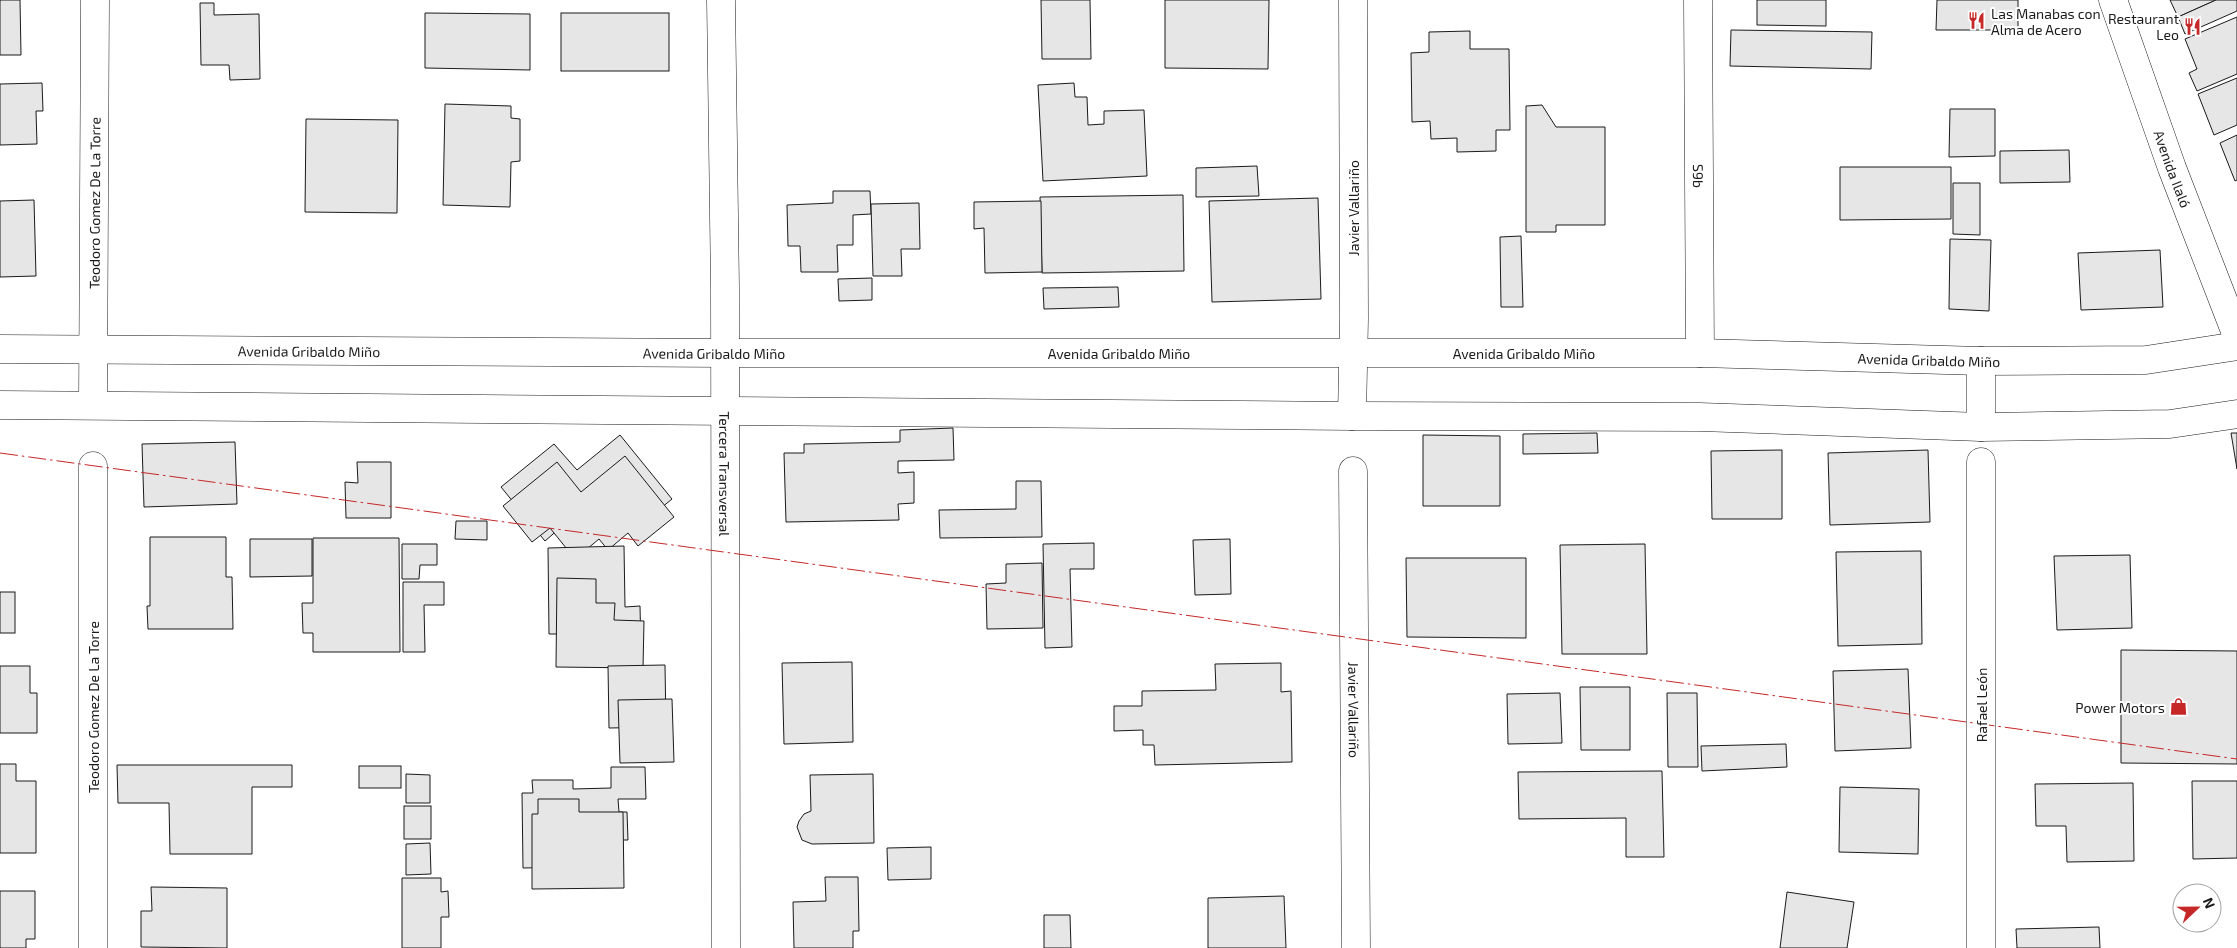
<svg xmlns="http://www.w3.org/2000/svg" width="2237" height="948" viewBox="0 0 2237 948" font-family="'Exo 2',sans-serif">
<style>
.building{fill:#e6e6e6;stroke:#1a1a1a}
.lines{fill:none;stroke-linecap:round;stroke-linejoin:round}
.minor-casing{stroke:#1a1a1a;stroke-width:29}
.tertiary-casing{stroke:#1a1a1a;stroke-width:29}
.secondary-casing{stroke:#1a1a1a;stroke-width:29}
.minor{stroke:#fff;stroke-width:28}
.tertiary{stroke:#fff;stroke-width:28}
.secondary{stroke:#fff;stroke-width:28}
.power{stroke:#c62828;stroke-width:1;stroke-dasharray:18 4 2.5 4;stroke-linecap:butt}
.labels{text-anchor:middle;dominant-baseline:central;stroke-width:4;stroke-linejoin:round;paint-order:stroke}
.poi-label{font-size:14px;fill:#1a1a1a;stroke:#fff;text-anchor:end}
.street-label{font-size:14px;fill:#1a1a1a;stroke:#fff}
</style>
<rect width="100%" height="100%" fill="#fff"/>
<g class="building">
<path d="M0,0H20L21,55H0Z"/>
<path d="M1041,0H1090L1091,59H1042Z"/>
<path d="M1165,0H1269L1268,69L1165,68Z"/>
<path d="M1757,0H1826V26L1757,25Z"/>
<path d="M1937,0H2018V30H1936Z"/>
<path d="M2170,0H2216L2178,17Z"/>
<path d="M2216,0H2237V11L2185,34L2178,17Z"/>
<path d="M200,3H214V15L259,14L260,79L230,80L229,65H201Z"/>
<path d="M425,13L530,14V70L425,68Z"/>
<rect x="561" y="13" width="108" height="58"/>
<path d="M2237,17V74L2197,91L2189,73L2197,69L2185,39Z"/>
<path d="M1731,30L1872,32L1871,69L1730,66Z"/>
<path d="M1470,31V49H1509L1510,130H1496V151L1457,152V138L1431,139L1430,121L1412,122L1411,53L1429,52V32Z"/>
<path d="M2237,78V125L2214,135L2198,94Z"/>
<path d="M42,83L43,111H36L37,144L0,145V84Z"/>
<path d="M1074,83L1075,97H1087L1088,125L1104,124V111L1144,110L1147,176L1043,181L1038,85Z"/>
<path d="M445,104L511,106V118L520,119V161L511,162L510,207L443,205Z"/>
<path d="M1542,105L1556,127H1605V225H1556V232H1526V106Z"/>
<path d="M1950,109H1995V156L1949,157Z"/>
<path d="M306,119L398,120L397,213L305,212Z"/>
<path d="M2237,135V180L2235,181L2220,143Z"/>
<path d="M2069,150L2070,182L2000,183V151Z"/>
<path d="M1257,166L1259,196L1196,197V168Z"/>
<path d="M1840,167H1951V219L1840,220Z"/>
<path d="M1953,183H1980V235L1953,234Z"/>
<path d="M833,191H870L871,214L853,215V245H837L838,272H801L800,246H788L787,205L833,203Z"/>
<path d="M1183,195L1184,271L1042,273L1040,197Z"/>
<path d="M1318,198L1321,299L1212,302L1209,201Z"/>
<path d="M34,200L36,276L0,277V201Z"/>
<path d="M1041,201L1042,272L985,273L984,228L974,229V202Z"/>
<path d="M919,203L920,249H901L902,276H873L871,204Z"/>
<path d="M1521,236L1523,307H1501L1500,237Z"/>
<path d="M1950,239L1991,240L1989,311L1949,309Z"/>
<path d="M2160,250L2163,307L2081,310L2078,253Z"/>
<path d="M872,278V300L839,301L838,279Z"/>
<path d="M1118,287L1119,307L1044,309L1043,288Z"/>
<path d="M953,428L954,460L898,461V473L914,472V503L898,504L899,520L786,522L784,453H804V444L900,442V430Z"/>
<path d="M1597,433L1598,453L1523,454V434Z"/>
<path d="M2231,433H2237V469Z"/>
<path d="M620,435L672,499L638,527L628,514L608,531L597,518L581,532L560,528L545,541L501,487L554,444L577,470Z"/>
<path d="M1423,435L1500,436V506H1423Z"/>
<path d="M235,442L237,504L144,507L142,444Z"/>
<path d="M1782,450V519H1712L1711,451Z"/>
<path d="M1928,450L1930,522L1830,525L1828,453Z"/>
<path d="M625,456L674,517L638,546L628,533L608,550L599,539L575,559L550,528L532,542L503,506L557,462L581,492Z"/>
<path d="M357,462H391V518H346L345,482L358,483Z"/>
<path d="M1016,481H1041L1042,537L940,538L939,510L1016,509Z"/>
<path d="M456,521H487V540L455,539Z"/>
<path d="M150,537H226V577H232L233,629H148L147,606H150Z"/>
<path d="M313,538H399L400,652H313V633H303L302,603H313Z"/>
<path d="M250,539H312V576L250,577Z"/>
<path d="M1230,539L1231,594L1195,595L1193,540Z"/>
<path d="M1094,543V569H1070L1072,647L1045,648L1043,544Z"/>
<path d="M402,544H437V565H420L419,579H402Z"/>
<path d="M1645,544L1647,654H1562L1560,545Z"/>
<path d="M624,546L625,607L640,606L641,651L571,652L570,634H549L548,548Z"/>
<path d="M1921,551L1922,644L1838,646L1836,552Z"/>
<path d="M2130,555L2132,628L2057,630L2054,556Z"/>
<path d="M1406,558H1526V638L1407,637Z"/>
<path d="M1042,563L1043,628L987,629L986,584L1006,583V564Z"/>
<path d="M557,578L596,579V603H615L614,620L644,621L643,668L556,667Z"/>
<path d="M403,582H444V605H424L425,652H403Z"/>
<rect x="0" y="592" width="15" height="41"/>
<path d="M2121,650L2237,651V764L2121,763Z"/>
<path d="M852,662L853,742L784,744L782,663Z"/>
<path d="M1281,663V692L1291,691L1292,762L1155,765L1154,745H1143V730L1114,731V706H1142V691L1216,690L1215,664Z"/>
<path d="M665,665L666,727L609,728L608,666Z"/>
<path d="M0,666H30V693H37V733H0Z"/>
<path d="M1908,669L1911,748L1835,751L1833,671Z"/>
<path d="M1580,687H1630V750H1581Z"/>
<path d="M1560,693L1562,743L1508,744L1507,694Z"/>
<path d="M1667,693H1697L1698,767H1668Z"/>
<path d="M672,699L674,762L620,763L618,700Z"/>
<path d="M1786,744L1787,767L1702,771L1701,746Z"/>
<path d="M0,764H16V781H36V853H0Z"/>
<path d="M117,765H292V787H252V854H170L169,803H118Z"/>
<rect x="359" y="766" width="42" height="22"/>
<path d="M611,767H645L646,799H618L619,812H627L628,840H620V866L523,868L522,793H533L532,780H573V789L611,788Z"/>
<path d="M1662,771L1664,857H1626V818L1519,819L1518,772Z"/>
<path d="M406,774L430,775V803H406Z"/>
<path d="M873,774L874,843L812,844L802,840L797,827L799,821L804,814L811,811L810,775Z"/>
<path d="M2192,781H2237V858L2193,859Z"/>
<path d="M2133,783L2134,861L2067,862L2066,826H2036L2035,784Z"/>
<path d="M1840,787L1919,789L1918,854L1839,852Z"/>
<path d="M538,799H579V812H623L624,888L532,889V814H538Z"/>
<rect x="404" y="806" width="27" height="33"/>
<path d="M430,843L431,874L406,875V844Z"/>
<path d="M931,847V879L888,880L887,848Z"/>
<path d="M825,877H858L859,931H853V948H794L793,902L826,901Z"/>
<path d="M402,878H441V892L448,891L449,917H441V948H402Z"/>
<path d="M151,887L227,888V948L141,947V911H152Z"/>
<path d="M0,891H35V939H26V948H0Z"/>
<path d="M1787,892L1854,902L1847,948H1780Z"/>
<path d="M1284,896L1286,948H1208V898Z"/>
<path d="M1044,915H1070L1071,948H1044Z"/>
<path d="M2099,927L2100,948H2017L2016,929Z"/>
</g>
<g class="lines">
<defs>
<g id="minor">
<path id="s1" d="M721,0L725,288L726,948"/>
<path id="s2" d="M1698,0L1700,353"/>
<path id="s3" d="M93,405L95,0"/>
<path d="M1352,416L1354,319L1353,0"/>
<path id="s4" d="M1353,471L1356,948"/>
<path d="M93,948V466"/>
<path d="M1981,948V462"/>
</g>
<g id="tertiary">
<path id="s5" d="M0,349L725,353H1700L1981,361L2146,360L2237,346"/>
<path d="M0,405L1352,416L1700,417L1981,427L2170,424L2237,414"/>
<path d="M1981,427V361"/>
</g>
<g id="secondary">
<path id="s6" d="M2113,0L2172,168L2237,336"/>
</g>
</defs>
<use href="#minor" class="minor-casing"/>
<use href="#tertiary" class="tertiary-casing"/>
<use href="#secondary" class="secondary-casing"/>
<use href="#minor" class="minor"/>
<use href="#tertiary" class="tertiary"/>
<use href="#secondary" class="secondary"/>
<path class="power" d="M0,453L2237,759"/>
</g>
<defs>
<symbol id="restaurant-bare" viewBox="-9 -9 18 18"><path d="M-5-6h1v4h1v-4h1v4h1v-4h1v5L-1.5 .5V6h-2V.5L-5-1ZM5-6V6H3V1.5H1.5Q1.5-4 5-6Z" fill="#c62828" stroke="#fff" stroke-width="2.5" paint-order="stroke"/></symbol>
<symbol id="shop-bare" viewBox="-9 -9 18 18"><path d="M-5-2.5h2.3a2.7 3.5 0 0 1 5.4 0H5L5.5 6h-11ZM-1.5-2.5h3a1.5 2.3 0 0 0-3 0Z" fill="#c62828" stroke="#fff" stroke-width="2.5" paint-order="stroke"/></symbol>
</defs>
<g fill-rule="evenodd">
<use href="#restaurant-bare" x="1964" y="8" width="25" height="25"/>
<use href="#restaurant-bare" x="2180" y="14" width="25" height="25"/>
<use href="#shop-bare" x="2166" y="694" width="25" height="25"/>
</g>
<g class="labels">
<g class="poi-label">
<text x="1991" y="13" text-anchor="start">Las Manabas con<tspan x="1991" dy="16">Alma de Acero</tspan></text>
<text x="2179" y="18">Restaurant<tspan x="2179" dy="16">Leo</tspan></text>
<text x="2165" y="707">Power Motors</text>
</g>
<g class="street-label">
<text stroke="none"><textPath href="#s6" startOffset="179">Avenida Ilaló</textPath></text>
<text stroke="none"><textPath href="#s2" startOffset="176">S9b</textPath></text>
<text stroke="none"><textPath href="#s3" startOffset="202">Teodoro Gomez De La Torre</textPath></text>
<text transform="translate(1353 208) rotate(-90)">Javier Vallariño</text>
<text stroke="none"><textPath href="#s5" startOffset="309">Avenida Gribaldo Miño</textPath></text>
<text stroke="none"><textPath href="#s5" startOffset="714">Avenida Gribaldo Miño</textPath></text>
<text stroke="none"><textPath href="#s5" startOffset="1119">Avenida Gribaldo Miño</textPath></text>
<text stroke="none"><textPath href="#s5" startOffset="1524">Avenida Gribaldo Miño</textPath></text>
<text stroke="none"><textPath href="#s5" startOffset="1929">Avenida Gribaldo Miño</textPath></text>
<text stroke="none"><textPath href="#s1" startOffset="474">Tercera Transversal</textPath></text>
<text transform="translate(1981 705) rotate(-90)">Rafael León</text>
<text transform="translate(93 707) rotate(-90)">Teodoro Gomez De La Torre</text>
<text stroke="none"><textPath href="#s4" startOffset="239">Javier Vallariño</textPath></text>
</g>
</g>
<g transform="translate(2197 908) rotate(68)"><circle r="24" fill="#ffffff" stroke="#a3a3a3"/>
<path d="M0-4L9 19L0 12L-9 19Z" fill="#c62828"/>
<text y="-8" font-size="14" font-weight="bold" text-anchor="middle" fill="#1a1a1a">N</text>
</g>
</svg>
